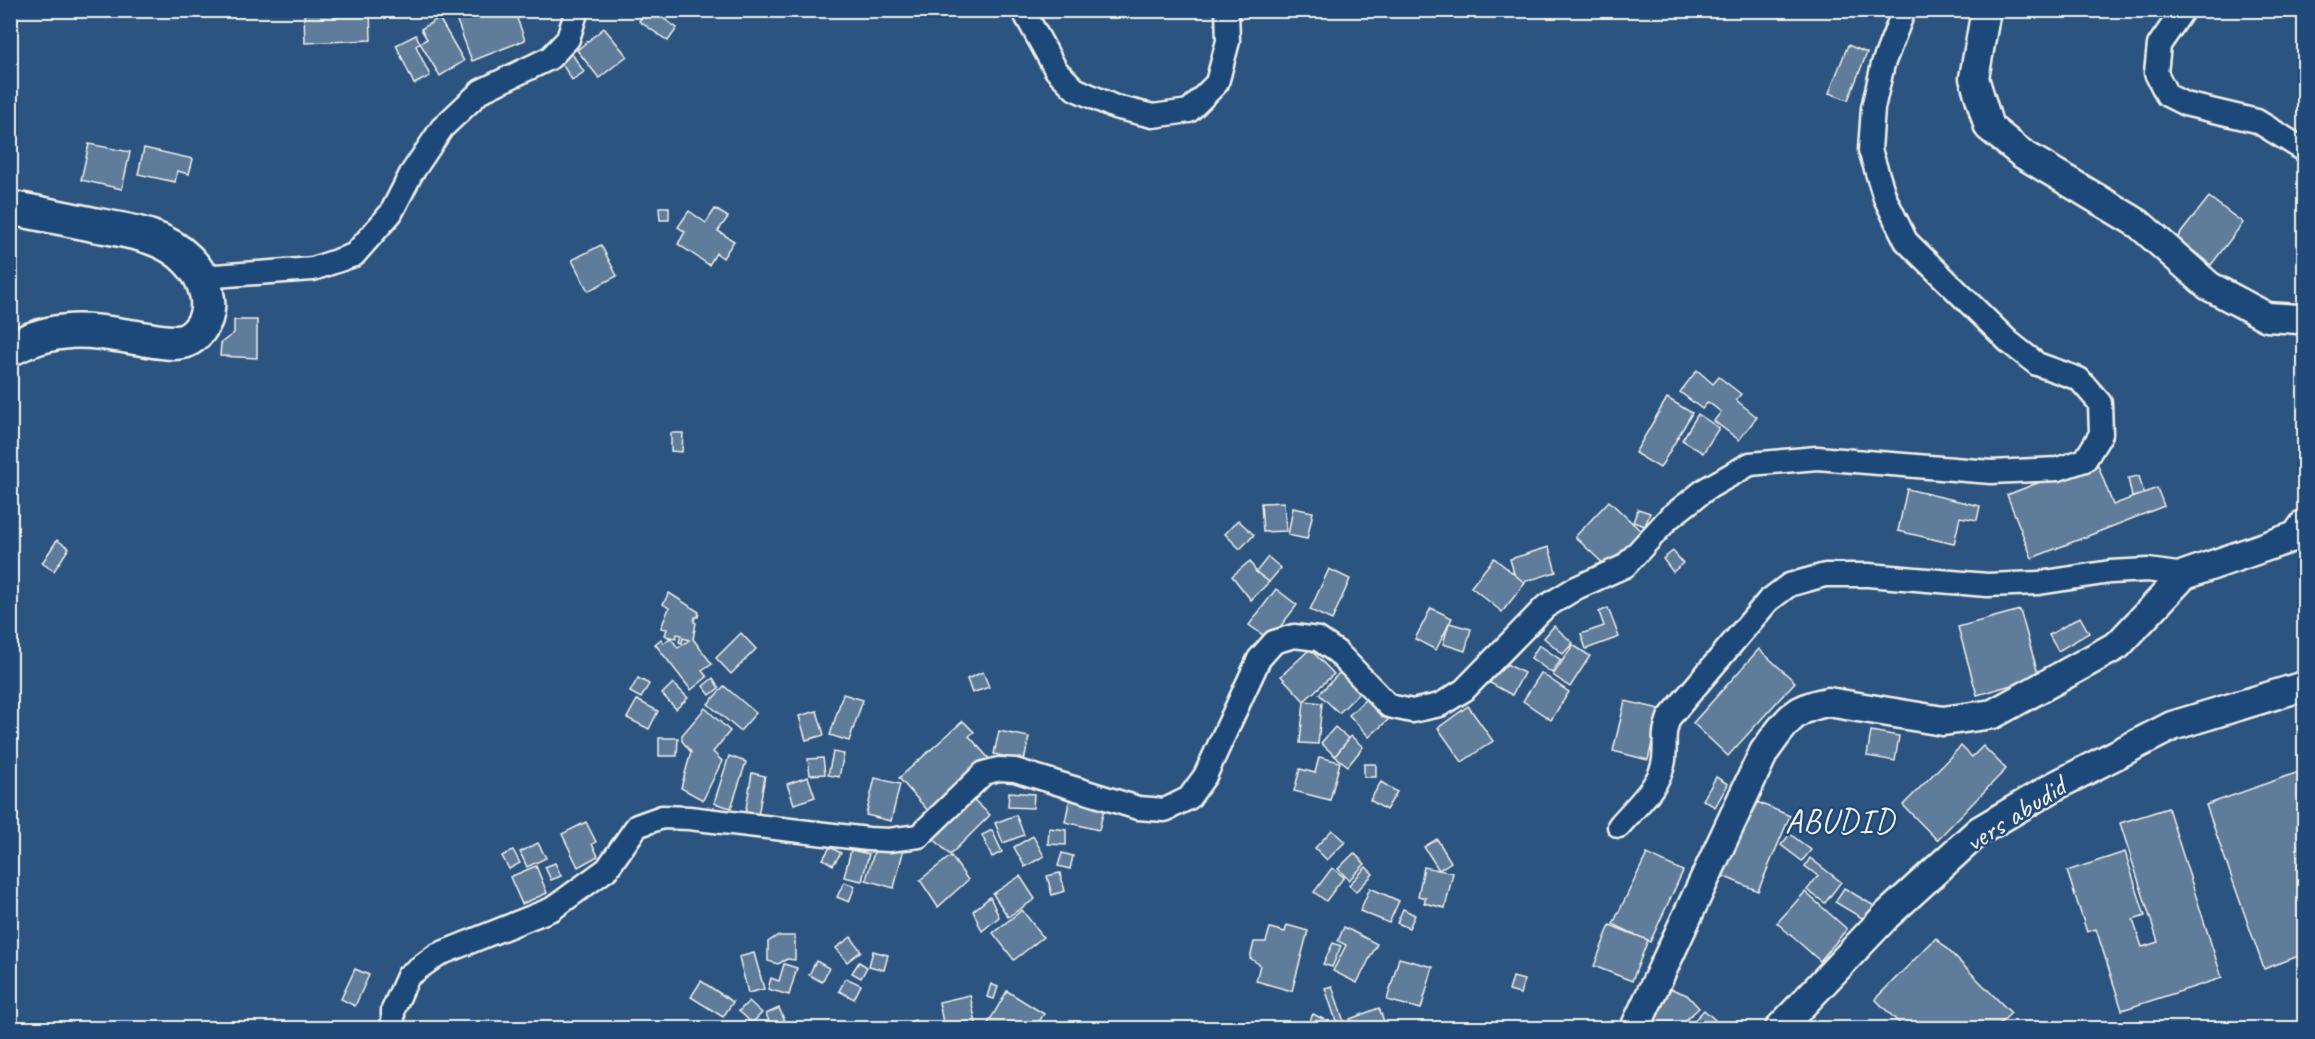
<svg xmlns="http://www.w3.org/2000/svg" width="2315" height="1039" viewBox="0 0 2315 1039" font-family="Caveat,sans-serif">
<style>
.building{fill:#5e7b9a;stroke:#f4f1e8;stroke-width:1.5;fill-rule:evenodd}
.lines{fill:none;stroke-linecap:round;stroke-linejoin:round}
.minor-casing{stroke:#f4f1e8;stroke-width:27}
.tertiary-casing{stroke:#f4f1e8;stroke-width:33}
.secondary-casing{stroke:#f4f1e8;stroke-width:38}
.minor{stroke:#1f4a7a;stroke-width:22}
.tertiary{stroke:#1f4a7a;stroke-width:28}
.secondary{stroke:#1f4a7a;stroke-width:33}
.labels{text-anchor:middle;dominant-baseline:central;stroke-width:5;stroke-linejoin:round;paint-order:stroke}
.street-label{font-size:30px;fill:#f4f1e8;stroke:#1f4a7a}
.quarter-label{font-size:33px;letter-spacing:1.5px;fill:#f4f1e8;stroke:#1f4a7a}
</style>
<rect width="100%" height="100%" fill="#2c5481"/>
<filter id="ink" filterUnits="userSpaceOnUse"><feTurbulence type="fractalNoise" baseFrequency=".0167" numOctaves="2"/><feDisplacementMap in="SourceGraphic" scale="12" xChannelSelector="R" yChannelSelector="G"/><feConvolveMatrix kernelMatrix="1 2 1 2 8 2 1 2 1" color-interpolation-filters="sRGB"/></filter>
<g filter="url(#ink)">
<g class="building">
<path d="M453,10H514L525,40L472,61Z"/>
<path d="M647,10H651L677,28L668,41L639,21Z"/>
<path d="M370,11L371,40L305,43L304,14Z"/>
<path d="M439,18L464,61L440,76L420,43L427,39L421,29Z"/>
<path d="M604,28L627,56L599,78L577,50Z"/>
<path d="M416,35L420,43L416,46L430,76L414,84L396,45Z"/>
<path d="M1848,45L1867,53L1848,100L1829,93Z"/>
<path d="M570,51L584,72L572,80L559,59Z"/>
<path d="M89,144L130,152L122,189L81,180Z"/>
<path d="M144,148L193,159L189,174L177,171L175,182L138,174Z"/>
<path d="M2209,197L2243,223L2211,265L2177,238Z"/>
<path d="M659,207H669V220H660Z"/>
<path d="M715,209L728,217L718,231L734,241L723,258L716,253L709,265L678,244L685,232L678,227L689,211L706,223Z"/>
<path d="M601,245L617,276L588,291L572,260Z"/>
<path d="M234,320H257V358L220,356L221,343L234,333Z"/>
<path d="M1697,370L1713,384L1719,377L1741,394L1736,400L1757,417L1739,440L1714,421L1721,412L1708,402L1702,409L1680,392Z"/>
<path d="M1667,398L1692,413L1660,468L1635,453Z"/>
<path d="M1698,414L1719,428L1703,453L1682,440Z"/>
<path d="M671,433H683L682,452L671,451Z"/>
<path d="M2096,460L2113,505L2157,488L2164,506L2032,558L2007,495Z"/>
<path d="M2139,476L2144,494L2132,497L2128,478Z"/>
<path d="M1907,489L1980,506L1977,520L1960,517L1954,544L1898,531Z"/>
<path d="M1609,501L1642,532L1608,568L1575,537Z"/>
<path d="M1284,502L1286,531L1263,532L1261,503Z"/>
<path d="M1293,508L1313,512L1307,539L1288,535Z"/>
<path d="M1638,509L1650,513L1645,526L1633,522Z"/>
<path d="M1238,520L1254,535L1240,549L1225,534Z"/>
<path d="M57,540L69,548L54,571L42,563Z"/>
<path d="M1549,547L1556,572L1517,584L1510,559Z"/>
<path d="M1673,551L1683,563L1673,572L1663,559Z"/>
<path d="M1268,557L1281,568L1269,582L1256,572Z"/>
<path d="M1494,558L1525,583L1502,612L1471,587Z"/>
<path d="M1250,561L1256,572L1269,582L1251,600L1232,576Z"/>
<path d="M1329,569L1350,579L1332,620L1310,610Z"/>
<path d="M1276,589L1297,605L1270,640L1249,625Z"/>
<path d="M669,593L699,612L698,617H695L694,622L696,623L693,639L712,664L702,671L707,677L691,690L655,644L661,639L664,643L670,638L665,635L667,629L661,628L669,608L663,604ZM677,634L681,635L679,642L682,643L683,638L689,640L678,648L670,637L676,638Z"/>
<path d="M1431,608L1452,618L1436,650L1415,639Z"/>
<path d="M1608,608L1619,637L1586,649L1581,634L1604,626L1599,612Z"/>
<path d="M2020,610L2039,677L1977,695L1958,627Z"/>
<path d="M2080,617L2089,633L2058,651L2049,635Z"/>
<path d="M1449,623L1471,629L1465,651L1443,644Z"/>
<path d="M1554,626L1573,643L1563,654L1544,638Z"/>
<path d="M741,633L756,649L731,674L716,658Z"/>
<path d="M1539,645L1561,660L1552,673L1531,658Z"/>
<path d="M1573,645L1590,656L1570,687L1553,675Z"/>
<path d="M1310,649L1334,674L1304,701L1281,676Z"/>
<path d="M1759,649L1795,682L1728,756L1693,723Z"/>
<path d="M1501,661L1524,673L1512,695L1490,683Z"/>
<path d="M1346,666L1366,686L1339,713L1319,694Z"/>
<path d="M983,672L989,687L972,693L967,679Z"/>
<path d="M1541,673L1569,692L1551,720L1523,701Z"/>
<path d="M638,678L649,684L641,698L630,692Z"/>
<path d="M713,678L719,688L710,695L703,686Z"/>
<path d="M673,683L688,698L676,709L662,694Z"/>
<path d="M724,686L756,713L740,731L708,704Z"/>
<path d="M843,694L863,700L849,741L830,735Z"/>
<path d="M1368,697L1389,719L1369,737L1349,715Z"/>
<path d="M637,700L658,711L649,729L627,718Z"/>
<path d="M1304,701L1322,703L1318,744L1300,743Z"/>
<path d="M1625,701L1660,709L1648,760L1613,751Z"/>
<path d="M1468,706L1493,741L1462,762L1438,728Z"/>
<path d="M705,708L730,731L713,752L722,761L703,800L681,788L691,752L682,741V735Z"/>
<path d="M817,711L824,735L806,740L799,716Z"/>
<path d="M963,721L974,732L969,736L991,761L931,814L899,778Z"/>
<path d="M1335,727L1349,739L1335,756L1321,743Z"/>
<path d="M999,731L1029,737L1024,761L994,754Z"/>
<path d="M1871,731L1899,736L1895,761L1867,756Z"/>
<path d="M1351,736L1363,747L1348,766L1335,756Z"/>
<path d="M659,738H678L677,756H659Z"/>
<path d="M1961,746L1972,757L1983,746L2006,769L1937,840L1903,805Z"/>
<path d="M833,752L844,754L839,777L828,775Z"/>
<path d="M729,756L746,762L731,808L714,803Z"/>
<path d="M1319,757L1340,762L1330,800L1294,791L1300,769L1315,773Z"/>
<path d="M823,758L825,774L810,775L808,759Z"/>
<rect x="1364" y="764" width="12" height="13"/>
<path d="M2304,770V954L2264,969L2206,805Z"/>
<path d="M752,773L765,776L758,816L745,814Z"/>
<path d="M808,777L815,797L794,804L787,784Z"/>
<path d="M1716,777L1728,784L1715,807L1703,800Z"/>
<path d="M875,778L900,784L891,821L866,815Z"/>
<path d="M1381,782L1397,792L1386,810L1370,800Z"/>
<path d="M1009,792L1034,794L1033,808L1008,807Z"/>
<path d="M1070,798L1105,805L1099,830L1065,822Z"/>
<path d="M973,799L990,815L950,855L933,838Z"/>
<path d="M1750,799L1790,816L1758,891L1718,874Z"/>
<path d="M2168,808L2222,978L2122,1010L2096,929L2087,932L2067,871L2125,852L2145,916L2133,920L2142,947L2158,942L2120,823Z"/>
<path d="M1016,815L1024,835L1003,843L995,823Z"/>
<path d="M586,822L596,842L592,844L598,856L578,867L562,834Z"/>
<path d="M1049,828L1066,830V845L1048,844Z"/>
<path d="M992,830L1002,852L992,857L982,835Z"/>
<path d="M1332,830L1345,842L1327,860L1315,848Z"/>
<path d="M1790,834L1811,850L1802,861L1781,845Z"/>
<path d="M1033,836L1044,856L1025,867L1014,847Z"/>
<path d="M1437,839L1451,862L1439,870L1424,847Z"/>
<path d="M538,843L546,858L527,867L520,852Z"/>
<path d="M876,845L903,852L894,888L866,880Z"/>
<path d="M830,847L841,853L833,865L823,859Z"/>
<path d="M513,850L520,863L509,869L502,856Z"/>
<path d="M851,850L869,854L862,881L844,877Z"/>
<path d="M1062,853L1073,856L1070,869L1058,866Z"/>
<path d="M1354,853L1365,864L1349,880L1338,869Z"/>
<path d="M1647,854L1683,871L1650,942L1613,924Z"/>
<path d="M951,856L968,880L938,907L920,880Z"/>
<path d="M1810,858L1841,882L1825,903L1807,890L1818,876L1805,866Z"/>
<path d="M555,863L561,876L551,880L545,867Z"/>
<path d="M536,866L547,893L522,904L510,877Z"/>
<path d="M1366,867L1373,874L1356,892L1349,885Z"/>
<path d="M1424,867L1453,873L1445,908L1424,903L1426,898L1418,896Z"/>
<path d="M1332,868L1344,877L1326,901L1314,892Z"/>
<path d="M1060,873L1065,891L1052,895L1047,876Z"/>
<path d="M1020,876L1035,899L1008,917L993,894Z"/>
<path d="M844,882L855,886L849,902L837,897Z"/>
<path d="M1370,888L1399,901L1389,923L1360,911Z"/>
<path d="M1844,888L1876,907L1867,921L1835,902Z"/>
<path d="M1805,892L1847,929L1820,961L1777,923Z"/>
<path d="M990,897L999,917L982,931L973,911Z"/>
<path d="M1403,909L1415,915L1409,928L1397,923Z"/>
<path d="M1022,910L1043,937L1014,960L993,933Z"/>
<path d="M1287,925L1308,931L1292,991L1256,981L1260,965L1250,958L1254,942H1266L1270,928L1285,932Z"/>
<path d="M1610,925L1648,940L1632,981L1594,966Z"/>
<path d="M1344,927L1377,944L1357,983L1333,971L1346,945L1338,941Z"/>
<path d="M777,936H795V960L787,959L778,964L768,961V942Z"/>
<path d="M851,937L861,951L847,962L836,948Z"/>
<path d="M1936,938L2011,1013L1995,1028H1904L1875,999Z"/>
<path d="M1333,943L1341,946L1332,967L1323,964Z"/>
<path d="M873,951L888,955L884,970L869,966Z"/>
<path d="M754,953L764,989L748,993L739,957Z"/>
<path d="M1399,958L1433,967L1421,1009L1387,1000Z"/>
<path d="M816,961L829,968L822,982L809,975Z"/>
<path d="M859,962L867,967L861,978L852,973Z"/>
<path d="M784,964L797,968L789,995L768,989L771,978L779,981Z"/>
<path d="M355,969L369,975L355,1006L341,999Z"/>
<path d="M1513,977L1524,980L1520,994L1509,991Z"/>
<path d="M846,978L861,985L854,999L839,991Z"/>
<path d="M701,981L733,1002L723,1017L691,997Z"/>
<path d="M991,984L998,987L994,999L987,997Z"/>
<path d="M1332,986L1344,1022L1337,1024L1325,988Z"/>
<path d="M1669,988L1687,995L1699,1008L1677,1028H1651Z"/>
<path d="M1007,991L1044,1014L1035,1028L986,1027Z"/>
<path d="M970,995L977,1028H944L939,1002Z"/>
<path d="M749,1001L762,1013L752,1023L739,1011Z"/>
<path d="M779,1008L787,1026L772,1028L766,1014Z"/>
<path d="M1379,1008L1385,1024L1406,1026L1407,1028H1353L1350,1019Z"/>
<path d="M1704,1010L1724,1028H1687Z"/>
<path d="M1313,1014L1335,1025L1333,1028H1306Z"/>
<path d="M915,1020L919,1028H897Z"/>
</g>
<g class="lines">
<defs>
<g id="minor">
<path d="M1023,10L1056,70L1075,89L1115,107L1153,116L1189,111L1217,83L1228,41L1227,10"/>
<path d="M2183,10L2159,45L2156,73L2167,95L2185,104L2257,121L2304,150"/>
<path d="M201,277L313,269L354,255L391,213L411,174L442,128L481,91L550,58L568,39L576,13L574,10"/>
<path d="M1619,826C1635,807 1661,785 1664,760C1666,742 1662,736 1669,718L1768,601L1789,585L1825,575H1868L1987,585L2039,583L2110,572L2148,570L2184,575"/>
<path d="M393,1028V1010L408,976L437,955L552,909L607,869L637,826L662,817L689,818L868,839L889,840L919,836L984,773L999,769L1015,770L1138,808L1165,810L1189,798L1205,776L1259,659L1274,642L1294,636L1318,639L1337,652L1389,706L1412,711L1440,705L1464,690L1545,607L1576,588L1625,566L1669,518L1706,489L1750,464L1817,458L1991,472L2058,469L2085,460L2101,434L2100,403L2079,379L2037,364L2009,342L1906,241L1885,198L1870,150L1873,108L1883,64L1904,10"/>
</g>
<g id="tertiary">
<path d="M1986,10L1974,78L1989,127L2021,153L2139,224L2209,286L2267,317L2298,319L2304,317"/>
<path d="M1635,1028L1764,752C1785,724 1791,708 1828,702L1943,721L1993,714L2118,645L2184,575L2296,536L2304,525"/>
<path d="M1780,1028L1887,915L1979,831L2055,786L2172,726L2304,686"/>
</g>
<path id="secondary" d="M10,208C39,213 67,219 96,225C128,231 164,235 188,260C206,278 216,309 199,330C194,336 188,341 180,342C167,344 152,340 139,338C88,330 58,324 10,349"/>
</defs>
<use href="#minor" class="minor-casing"/>
<use href="#tertiary" class="tertiary-casing"/>
<use href="#secondary" class="secondary-casing"/>
<use href="#minor" class="minor"/>
<use href="#tertiary" class="tertiary"/>
<use href="#secondary" class="secondary"/>
</g>
</g>
<g class="labels">
<g class="street-label">
<text transform="translate(2015 814) rotate(-33)">vers abudid</text>
</g>
<g class="quarter-label">
<text x="1840" y="821">ABUDID</text>
</g>
</g>
<rect width="2315" height="1039" fill="none" stroke="#1f4a7a" stroke-width="36"/>
<rect x="18" y="18" width="2279" height="1003" fill="none" stroke="#f4f1e8" stroke-width="2" filter="url(#ink)"/>
</svg>
